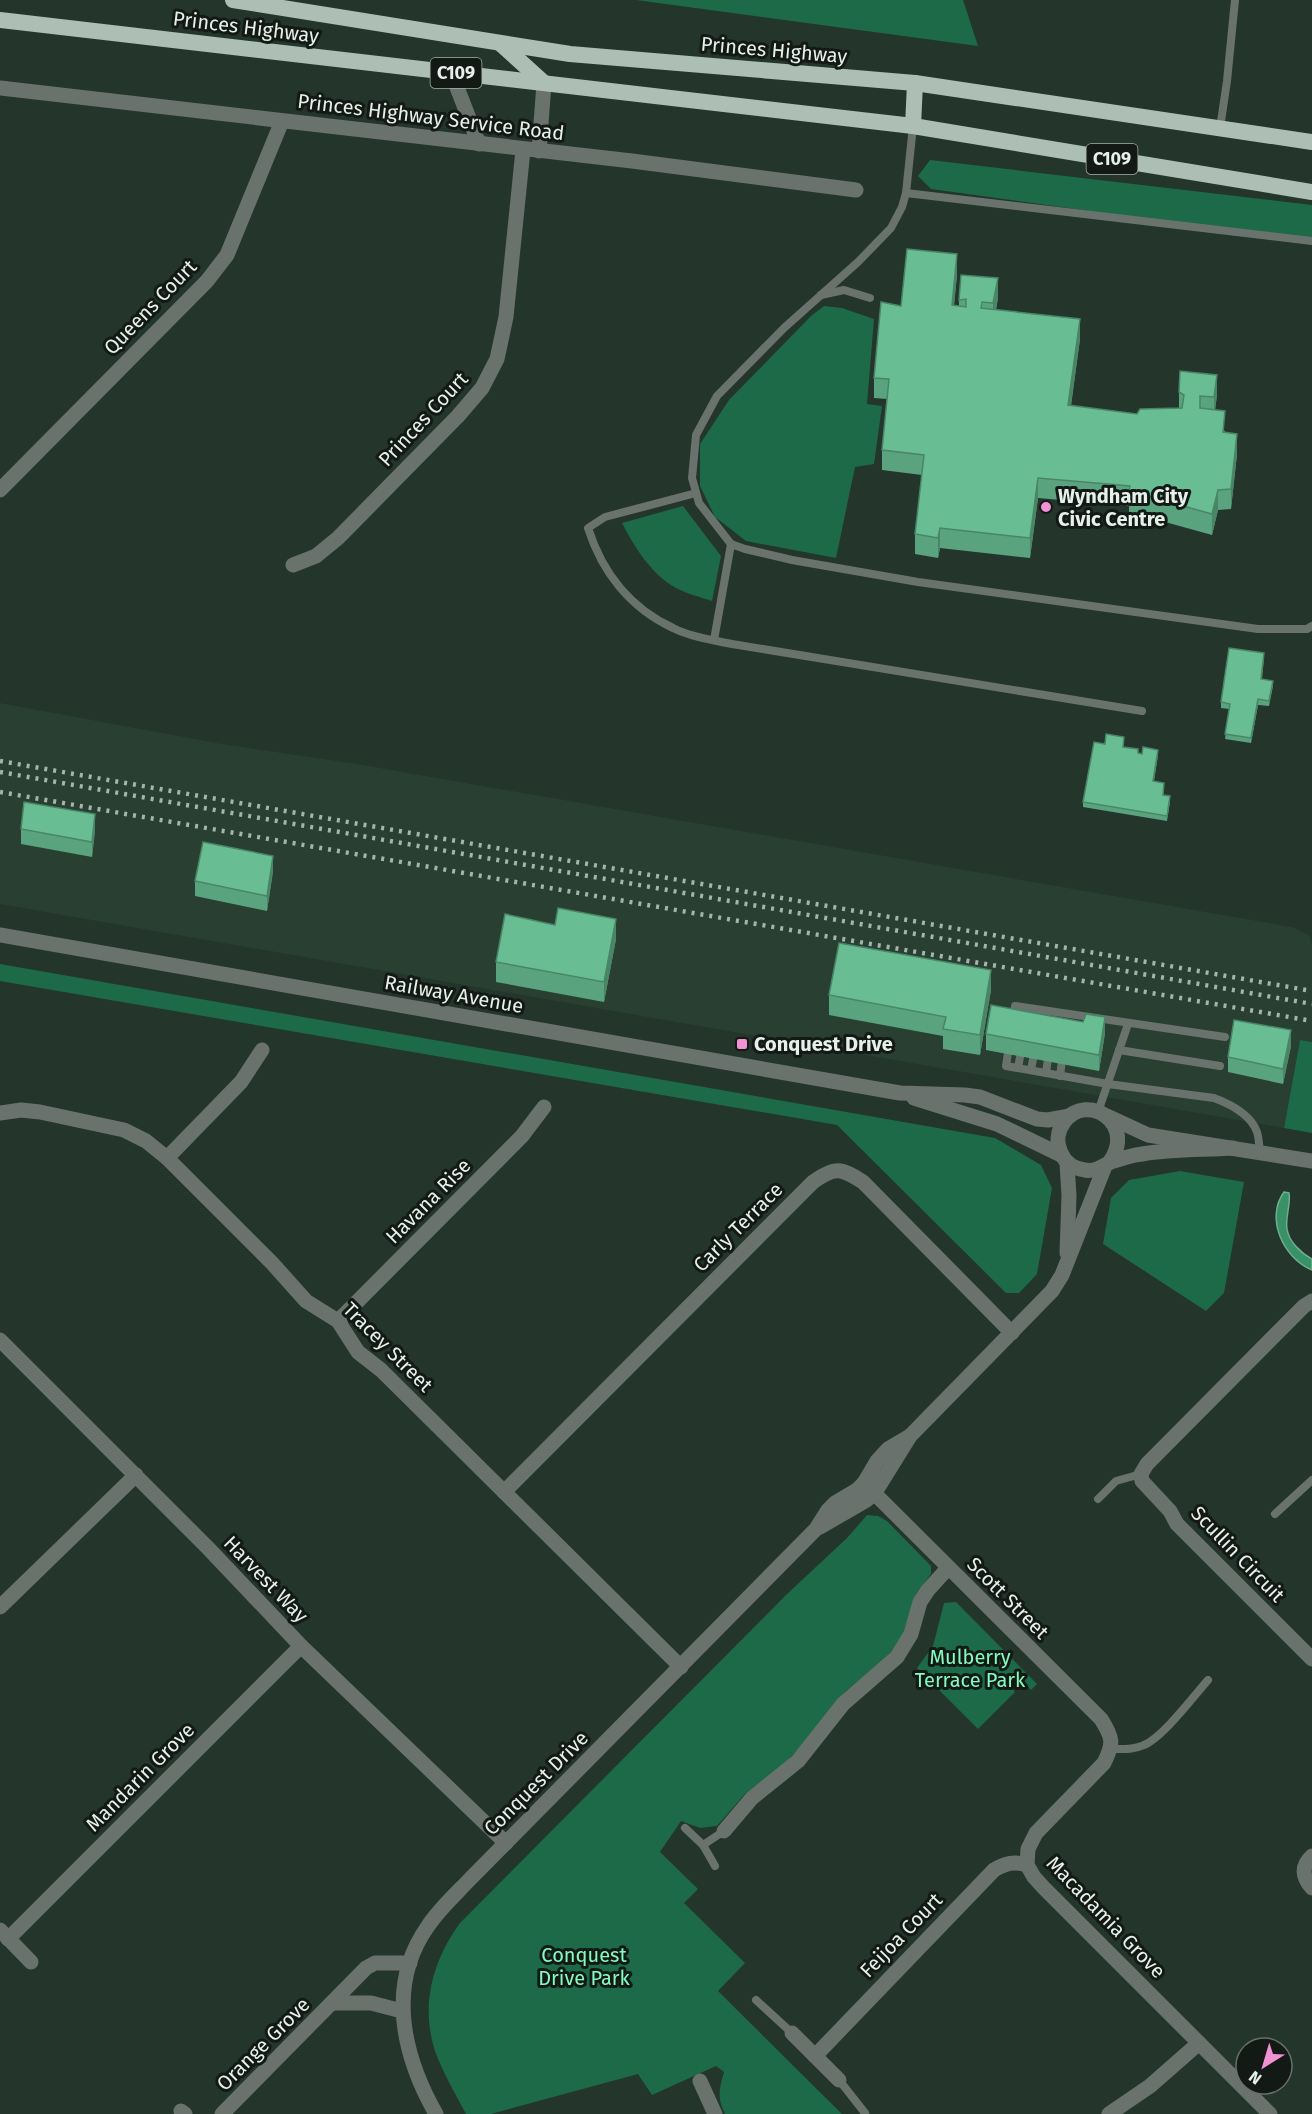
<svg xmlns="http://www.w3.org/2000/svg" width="1312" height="2114" viewBox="0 0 1312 2114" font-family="'Fira Sans',sans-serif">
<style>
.built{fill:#283f32}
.green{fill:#1c6a47}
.water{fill:#399167;stroke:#6dae8f;stroke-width:1.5}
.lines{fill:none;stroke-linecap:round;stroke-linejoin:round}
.service{stroke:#6a726d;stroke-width:8}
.minor{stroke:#6a726d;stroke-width:15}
.tertiary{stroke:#6a726d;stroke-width:15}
.trunk{stroke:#adbfb4;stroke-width:16}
.rail{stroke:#a7b4ad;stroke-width:4.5;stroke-dasharray:3 6;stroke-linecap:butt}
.wall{fill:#59a37e}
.shaded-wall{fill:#498566}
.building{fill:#68be92;stroke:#498566;stroke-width:1.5}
.poi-dot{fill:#f391d5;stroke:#131a16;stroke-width:2}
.labels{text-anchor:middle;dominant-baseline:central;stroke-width:6;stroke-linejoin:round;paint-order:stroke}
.shield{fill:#131a16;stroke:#a7b0ab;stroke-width:1.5}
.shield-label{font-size:18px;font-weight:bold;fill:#e7f1eb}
.street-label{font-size:20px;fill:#e7f1eb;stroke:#131a16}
.poi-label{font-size:20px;font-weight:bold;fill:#e7f1eb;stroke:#131a16;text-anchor:start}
.park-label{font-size:20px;fill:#85fbbf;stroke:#131a16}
</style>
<rect width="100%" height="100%" fill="#24352c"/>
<path class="built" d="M0,703L222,744L357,764L1292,927L1309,935L1312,944V1042L1300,1040L1284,1128L0,904Z"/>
<g class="green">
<path d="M636,0H963L978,46Z"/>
<path d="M930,160L1312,205V242L931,189L918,176Z"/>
<path d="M824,306L842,308L874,319L867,404L882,406L874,464L855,467L836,558L746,541L715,517L700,486V444L729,400L811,316Z"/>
<path d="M683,506L721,556L712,601C701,597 687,594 676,588C651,574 635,548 622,523Z"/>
<path d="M0,964L995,1138L1041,1165L1052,1188L1037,1274L1019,1293H1006L837,1125L0,981Z"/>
<path d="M1300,1040L1312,1042V1133L1284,1128Z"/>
<path d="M1180,1171L1244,1182L1224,1293L1206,1311L1103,1244L1111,1198L1129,1180Z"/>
<path d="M867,1515L878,1516L887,1521L931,1566V1574L916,1594L905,1631L895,1648L880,1663L846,1691L799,1749L787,1761L745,1794L717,1826L700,1828L681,1821L660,1852L698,1889L684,1903L745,1963L718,1991L842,2114H725C717,2098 719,2089 724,2072L716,2066L652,2095L638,2074L491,2114H466C455,2093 443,2073 435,2051C420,2005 433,1960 460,1923L786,1595L847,1538Z"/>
<path d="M956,1602L1037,1684L1031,1690L1014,1673L1006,1682L1015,1692L978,1729L917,1668L933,1646L944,1603Z"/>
</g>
<path class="water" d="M1284,1192L1289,1193C1291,1205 1285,1217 1287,1229C1289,1242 1301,1253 1312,1259V1270C1283,1258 1265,1218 1284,1192Z"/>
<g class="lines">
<g class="service">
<path d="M913,126L906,193L902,207L891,228L858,262L784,328L717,396L696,435L692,478L699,503L731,544L745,549L792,560L918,582L1258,629H1307L1312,626"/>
<path d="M1220,128L1227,81L1235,0"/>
<path d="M906,193L1312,241"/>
<path d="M821,295L844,290L870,298"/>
<path d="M696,493L605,517L588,528C602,572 630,608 673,628C691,637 712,640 732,644L1142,711"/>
<path d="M714,640L731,544"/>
<path d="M1013,1019L1015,1006L1225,1037"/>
<path d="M1009,1046L1006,1066L1108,1084L1214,1098C1230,1104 1251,1115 1257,1132C1259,1138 1259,1146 1260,1152"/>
<path d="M1119,1050L1220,1066"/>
<path d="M1018,1068L1022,1046"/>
<path d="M1031,1070L1035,1048"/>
<path d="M1046,1073L1049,1051"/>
<path d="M1060,1076L1063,1053"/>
<path d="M1098,1112L1128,1024"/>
<path d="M1098,1499L1116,1481L1141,1474"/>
<path d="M1275,1514L1312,1480"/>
<path d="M1111,1749C1122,1749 1134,1750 1144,1745C1163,1737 1193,1697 1208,1680"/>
<path d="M685,1828L703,1845L715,1866"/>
<path d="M703,1845L724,1831"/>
<path d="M756,2000L792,2033"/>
<path d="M839,2080L865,2113"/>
</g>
<g class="minor">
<path d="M451,72L479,144"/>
<path d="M0,88L632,161L856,190"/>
<path d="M539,151L544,83"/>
<path d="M0,490L207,281L227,255L282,121"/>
<path d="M293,565L316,556L338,538L458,416L482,388L497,359L506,317L523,150"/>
<path d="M0,1113L21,1110L40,1112L124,1130L146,1141L167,1158L272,1263L306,1301L338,1321L358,1352L381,1370L681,1667"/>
<path d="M167,1158L241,1082L262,1050"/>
<path d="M1067,1253L1069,1196L1067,1163"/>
<path d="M1312,1301L1304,1306L1147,1464L1141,1474L1142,1481L1170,1511L1177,1524L1312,1659"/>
<path d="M338,1321L522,1136L544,1107"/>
<path d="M0,1340L208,1548L301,1646L506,1843"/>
<path d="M864,1483L1101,1719C1113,1738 1114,1743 1104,1763L1036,1833L1028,1849L1027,1865L1034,1877L1044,1888L1270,2114"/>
<path d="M504,1492L813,1182C835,1166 841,1168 863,1182L1012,1333"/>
<path d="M820,1527L865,1501L874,1494L910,1436L1052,1291L1062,1275L1105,1166"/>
<path d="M0,1607L136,1475"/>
<path d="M724,1831L752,1798L798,1761L843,1704L897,1657L911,1634L920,1602L928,1590L948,1568"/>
<path d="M1312,1856C1301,1866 1302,1877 1312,1888"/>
<path d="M0,1930L31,1962"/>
<path d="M8,1939L301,1646"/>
<path d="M333,2003H371L402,2011"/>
<path d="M792,2033L839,2080"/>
<path d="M815,2056L994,1870C1006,1863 1014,1861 1027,1865"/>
<path d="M700,2081L715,2114"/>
<path d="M181,2111L185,2114"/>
<path d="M222,2114L366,1968L375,1963H410"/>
<path d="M436,2114C403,2056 386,1985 428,1926C440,1908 457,1893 471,1878L816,1529L828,1510L835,1503L857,1490L864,1483L877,1461L888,1449L910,1436"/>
<path d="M1109,2114L1150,2086L1199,2043"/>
</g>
<g class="tertiary">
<path d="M0,935L900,1093L965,1095L980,1097L1037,1119L1048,1120L1070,1116"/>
<path d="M914,1098L997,1124L1061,1155"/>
<path d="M1107,1116L1148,1135L1312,1161"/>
<path d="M1109,1163C1138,1124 1087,1091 1064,1122C1050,1141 1062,1168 1085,1170C1096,1172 1102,1166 1111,1162C1120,1159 1132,1155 1142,1154C1172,1149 1203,1150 1233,1148"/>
</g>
<g class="trunk">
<path d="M233,0L570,54L915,83L1312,142"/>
<path d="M0,20L913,126L1312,192"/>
<path d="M501,44L544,83"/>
<path d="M913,126L915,83"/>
</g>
<g class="rail">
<path d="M0,761L1312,991"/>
<path d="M0,772L1312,1004"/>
<path d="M0,792L1312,1021"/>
</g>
</g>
<g class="wall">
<path d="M957,275L954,305L959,306V300L998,298L996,310L1080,339L1071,406L1137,414L1179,408V392L1217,395L1215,410L1225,432L1237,454L1231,509L1218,510L1212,535L1129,512V506L1038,498L1030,558L940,548L938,558L915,554V534L922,475L882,470V450L887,399L874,398V378L901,306Z"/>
<path d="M1264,658L1262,679L1273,686L1269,706L1258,705L1251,743L1225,739L1229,709L1221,708V702Z"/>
<path d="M1124,747L1138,754L1158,755L1154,781L1164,789L1163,795L1170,802L1167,821L1083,807V802Z"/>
<path d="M21,829L95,830L92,857L21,844Z"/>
<path d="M273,871L267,911L195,896V881Z"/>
<path d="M616,939L604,1002L496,982V962Z"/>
<path d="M991,990L980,1055L943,1049V1036L829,1015V995Z"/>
<path d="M1105,1033L1099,1071L986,1050V1034Z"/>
<path d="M1291,1046L1283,1084L1228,1072V1057Z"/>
</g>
<g class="shaded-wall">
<path d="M957,254V275L952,325V305Z"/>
<path d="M998,278V298L993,323V303Z"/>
<path d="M1080,319V339L1068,426V405Z"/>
<path d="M1217,375V395L1214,417V397Z"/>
<path d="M1237,434V454L1231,509V489Z"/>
<path d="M1038,478V498L1030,558V538Z"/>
<path d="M1218,490V510L1212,535V514Z"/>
<path d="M940,528V548L938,558V538Z"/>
<path d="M1258,699V705L1251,743V738Z"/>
<path d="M1158,750V755L1153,786V781Z"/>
<path d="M95,814V830L92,857V842Z"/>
<path d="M273,856V871L267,911V896Z"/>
<path d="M616,919V939L604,1002V982Z"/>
<path d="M991,970V990L980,1055V1035Z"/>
<path d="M1105,1017V1033L1099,1071V1055Z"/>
<path d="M1291,1030V1046L1283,1084V1069Z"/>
</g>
<g class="building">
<path d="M907,249L957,254L952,305L966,307V299L959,300L961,275L998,278L993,303L982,302L981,308L1080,319L1068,405L1137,414L1140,409L1182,408L1184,395L1179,392L1180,371L1217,375L1214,397L1200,396V408L1225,411L1223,432L1237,434L1231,489L1218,490L1212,514L1129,491L1130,486L1038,478L1030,538L940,528L938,538L915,534L924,455L882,450L889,379L874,378L881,302L901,306Z"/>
<path d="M1229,648L1264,653L1261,679L1273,681L1269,701L1258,699L1251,738L1225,734L1230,704L1221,702Z"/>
<path d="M1106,734L1124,737L1123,747L1138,749V753L1142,754L1143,747L1158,750L1153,781L1164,783L1163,795L1170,796L1167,816L1083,802L1094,742L1105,744Z"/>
<path d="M24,802L95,814L92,842L21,829Z"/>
<path d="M203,842L273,856L267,896L195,881Z"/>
<path d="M558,908L616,919L604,982L496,962L505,914L555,925Z"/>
<path d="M839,943L991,970L980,1035L943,1029L946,1017L829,995Z"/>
<path d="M991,1005L1083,1022L1086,1014L1105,1017L1099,1055L986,1034Z"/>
<path d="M1234,1020L1291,1030L1283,1069L1228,1057Z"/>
</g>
<g class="poi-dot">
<circle cx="1046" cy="507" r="6"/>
<rect x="736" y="1038" width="12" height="12" rx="3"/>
</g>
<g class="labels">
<g class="shield">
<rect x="430.5" y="58" width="51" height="30" rx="4.5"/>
<rect x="1086.5" y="144" width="51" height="30" rx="4.5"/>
</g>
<g class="shield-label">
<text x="456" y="73">C109</text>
<text x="1112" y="159">C109</text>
</g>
<g class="street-label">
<text transform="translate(246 27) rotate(7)">Princes Highway</text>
<text transform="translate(774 50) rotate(5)">Princes Highway</text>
<text transform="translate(431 117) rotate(7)">Princes Highway Service Road</text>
<text transform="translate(150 307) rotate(-46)">Queens Court</text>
<text transform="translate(423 419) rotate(-47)">Princes Court</text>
<text transform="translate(454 994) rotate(10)">Railway Avenue</text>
<text transform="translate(428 1201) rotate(-45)">Havana Rise</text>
<text transform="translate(738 1227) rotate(-45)">Carly Terrace</text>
<text transform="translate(388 1347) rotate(45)">Tracey Street</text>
<text transform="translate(1238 1554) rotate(46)">Scullin Circuit</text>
<text transform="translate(266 1579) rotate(46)">Harvest Way</text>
<text transform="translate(1008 1598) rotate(45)">Scott Street</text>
<text transform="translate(140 1777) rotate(-45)">Mandarin Grove</text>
<text transform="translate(536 1783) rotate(-45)">Conquest Drive</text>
<text transform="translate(1106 1917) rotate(46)">Macadamia Grove</text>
<text transform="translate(901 1935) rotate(-46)">Feijoa Court</text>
<text transform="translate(263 2044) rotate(-45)">Orange Grove</text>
</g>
<g class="poi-label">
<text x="1058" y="496">Wyndham City<tspan x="1058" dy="23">Civic Centre</tspan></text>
<text x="754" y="1044">Conquest Drive</text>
</g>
<g class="park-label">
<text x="970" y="1657">Mulberry<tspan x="970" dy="23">Terrace Park</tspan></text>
<text x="584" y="1955">Conquest<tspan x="584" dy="23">Drive Park</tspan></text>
</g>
</g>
<g transform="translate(1264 2066) rotate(217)"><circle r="28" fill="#131a16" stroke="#68706b" stroke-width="1.5"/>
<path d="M0-4.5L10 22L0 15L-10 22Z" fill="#f391d5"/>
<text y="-9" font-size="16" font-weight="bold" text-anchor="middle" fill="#e7f1eb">N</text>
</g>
</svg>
